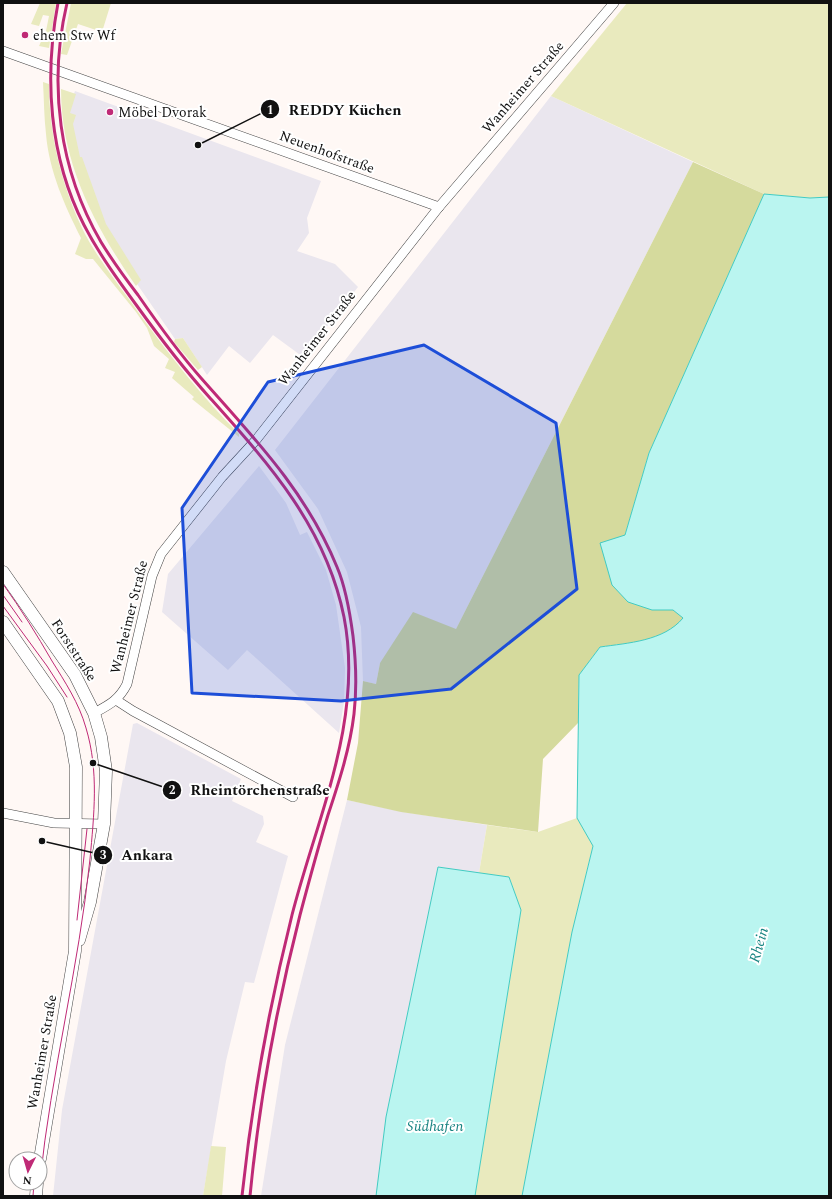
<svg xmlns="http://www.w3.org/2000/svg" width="832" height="1199" viewBox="0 0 832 1199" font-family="Spectral,serif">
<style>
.industrial{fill:#eae6ee}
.green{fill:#e9eabe}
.forest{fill:#d5da9d}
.water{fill:#baf5f0;stroke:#42cbc2}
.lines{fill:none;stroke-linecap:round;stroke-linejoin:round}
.minor-casing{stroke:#444;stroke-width:10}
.tertiary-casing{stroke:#444;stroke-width:13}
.minor{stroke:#fff;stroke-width:9}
.tertiary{stroke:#fff;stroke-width:12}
.tram{stroke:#bf2a76;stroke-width:1}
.rail{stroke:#bf2a76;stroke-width:3}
.marked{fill:#1d4ed8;fill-opacity:0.2;stroke:#1d4ed8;stroke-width:3;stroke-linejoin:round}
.poi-dot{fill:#bf2a76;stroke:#fff;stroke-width:1.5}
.labels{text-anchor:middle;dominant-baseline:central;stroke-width:4;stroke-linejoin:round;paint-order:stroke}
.poi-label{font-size:14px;fill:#111;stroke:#fff;text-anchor:start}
.street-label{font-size:14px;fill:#111;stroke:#fff}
.water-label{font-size:15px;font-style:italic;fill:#198482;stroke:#fff}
.leader{fill:none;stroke:#111;stroke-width:1.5}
.callout-dot{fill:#111;stroke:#fff;stroke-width:1.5}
.mark-label{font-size:12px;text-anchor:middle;font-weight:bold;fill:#fff}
.callout-label{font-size:15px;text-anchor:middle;font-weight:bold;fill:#111;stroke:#fff;stroke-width:4;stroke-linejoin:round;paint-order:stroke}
</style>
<rect width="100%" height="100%" fill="#fff8f5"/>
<g class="industrial">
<path d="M75,91L321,181L307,218L309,233L297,251L335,264L358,287L303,357L273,335L250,363L229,346L207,375L183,338L175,339L137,284L140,281L111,241L82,168L67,113Z"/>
<path d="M551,96L693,162L456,629L380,663L376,684L363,681L361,627L347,572L318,509L275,450Z"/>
<path d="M259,466L286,503L300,535L307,532L326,570L336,605L345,668L344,702L339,733L247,650L228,670L162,612L168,574Z"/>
<path d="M137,723L241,779L232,801L263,816L264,824L256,842L288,856L254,983L245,982L226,1061L203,1196H53L62,1110L133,724Z"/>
<path d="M347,800L404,812L487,825L479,873L438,867L386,1117L376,1196H261L285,1045Z"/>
</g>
<g class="green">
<path d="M40,3H56L49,48L39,46L46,31L49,16L43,15L39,26L31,24Z"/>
<path d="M71,3H111L102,32L78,24L67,55L61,54Z"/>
<path d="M627,3H829V197L810,198L764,194L551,96Z"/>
<path d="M43,82L49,84C49,134 61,183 82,228C97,259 121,287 141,316C171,357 203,398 239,434V437L192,399L194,397L172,378L175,372L165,368L169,359L154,346L147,328L136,312L93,259H86L75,254L81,238C65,206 49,171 46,134C44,117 44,100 43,82Z"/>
<path d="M61,89L76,94L70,113L76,115L73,124L80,157H82L106,224L141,280L136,286C95,227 61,163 61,89Z"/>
<path d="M183,338L202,367L198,370L174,342L175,339Z"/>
<path d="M577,818L593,845L572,932L522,1196H475L521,910L509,877L479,873L487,825L538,832Z"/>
<path d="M211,1146L226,1147L222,1196H203Z"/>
</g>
<path class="forest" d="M693,162L764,194L649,453L625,535L652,610H673L684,618C664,641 629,643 600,647L579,675L578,723L543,759L538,832L401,812L347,800L358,743L363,681L376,684L380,663L413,612L456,629Z"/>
<g class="water">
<path d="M764,194L810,198L829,197V1196H522L572,932L593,846L577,818L579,675L600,647C628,643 664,641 683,618L673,610H652L628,602L612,585L600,543L625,535L649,453Z"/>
<path d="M438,867L509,877L521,910L475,1196H376L386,1117Z"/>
</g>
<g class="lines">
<defs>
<g id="minor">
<path d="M3,51L439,207"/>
<path d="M116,700L133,711L293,797"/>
<path d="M94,713C109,705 119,700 127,684L152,576L161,554L222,477L256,440L439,207L614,3"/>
<path d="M3,813L54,823L104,824"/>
</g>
<g id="tertiary">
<path d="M3,572L75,675L94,713L101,737L106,771L104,824L90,902L79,940"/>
<path d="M3,622L58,701L70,733L76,767L75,951L40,1159"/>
<path d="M36,1196L37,1183"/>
</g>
</defs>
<use href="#minor" class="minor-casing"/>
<use href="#tertiary" class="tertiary-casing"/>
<use href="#minor" class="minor"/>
<use href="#tertiary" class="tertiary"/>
<g class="tram">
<path d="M3,584C21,609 37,635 52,661C65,682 79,703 86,728C99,771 94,815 90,859C79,967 51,1073 40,1181"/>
<path d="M3,595L22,622"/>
<path d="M3,606L47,666L67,697"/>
<path d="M77,920L87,829"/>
<path d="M33,1196L34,1183"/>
</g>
<g class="rail">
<path d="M58,3C44,77 49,157 84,225C99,254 118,280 137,306C160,338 184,369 210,398C269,464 326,527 344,617C364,720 317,817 292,915C269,1007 252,1101 242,1196"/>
<path d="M67,3C48,84 59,170 101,242C112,260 125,278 138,295C158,324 178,352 201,378C254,438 306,491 337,567C346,588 350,613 353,636C356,662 357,688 354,714C350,748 339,782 328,815C318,848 309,881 300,915C277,1005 259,1103 250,1196"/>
</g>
</g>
<path class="marked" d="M424,345L556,423L577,589L451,689L341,701L192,693L182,508L268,382Z"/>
<g class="poi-dot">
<circle cx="25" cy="35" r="4"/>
<circle cx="110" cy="112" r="4"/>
</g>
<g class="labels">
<g class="poi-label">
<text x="33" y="35">ehem Stw Wf</text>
<text x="118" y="112">Möbel Dvorak</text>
</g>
<g class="street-label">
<text transform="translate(523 87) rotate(-49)">Wanheimer Straße</text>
<text transform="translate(327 152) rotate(20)">Neuenhofstraße</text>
<text transform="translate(317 338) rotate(-52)">Wanheimer Straße</text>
<text transform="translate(129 617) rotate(-76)">Wanheimer Straße</text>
<text transform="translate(74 650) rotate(57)">Forststraße</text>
<text transform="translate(42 1052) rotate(-80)">Wanheimer Straße</text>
</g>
<g class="water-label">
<text transform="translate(759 945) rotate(-74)">Rhein</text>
<text x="435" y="1126">Südhafen</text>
</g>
</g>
<path class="leader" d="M198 145L270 109M93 763L172 790M42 841L103 855"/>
<g class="callout-dot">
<circle cx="198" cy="145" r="4"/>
<circle cx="93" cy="763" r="4"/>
<circle cx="42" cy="841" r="4"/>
<circle cx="270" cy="109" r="10"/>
<circle cx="172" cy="790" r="10"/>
<circle cx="103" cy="855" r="10"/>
</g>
<g class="mark-label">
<text x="270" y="114">1</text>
<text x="172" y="794">2</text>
<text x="103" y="859">3</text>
</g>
<g class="callout-label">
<text x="345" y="115">REDDY Küchen</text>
<text x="260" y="795">Rheintörchenstraße</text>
<text x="147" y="860">Ankara</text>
</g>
<rect width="832" height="1199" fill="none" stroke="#111111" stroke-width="8"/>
<g transform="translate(28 1171) rotate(185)"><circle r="19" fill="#ffffff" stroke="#a0a0a0"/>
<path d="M0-3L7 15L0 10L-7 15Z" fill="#bf2a76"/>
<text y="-6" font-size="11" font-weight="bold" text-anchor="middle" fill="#111111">N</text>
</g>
</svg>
